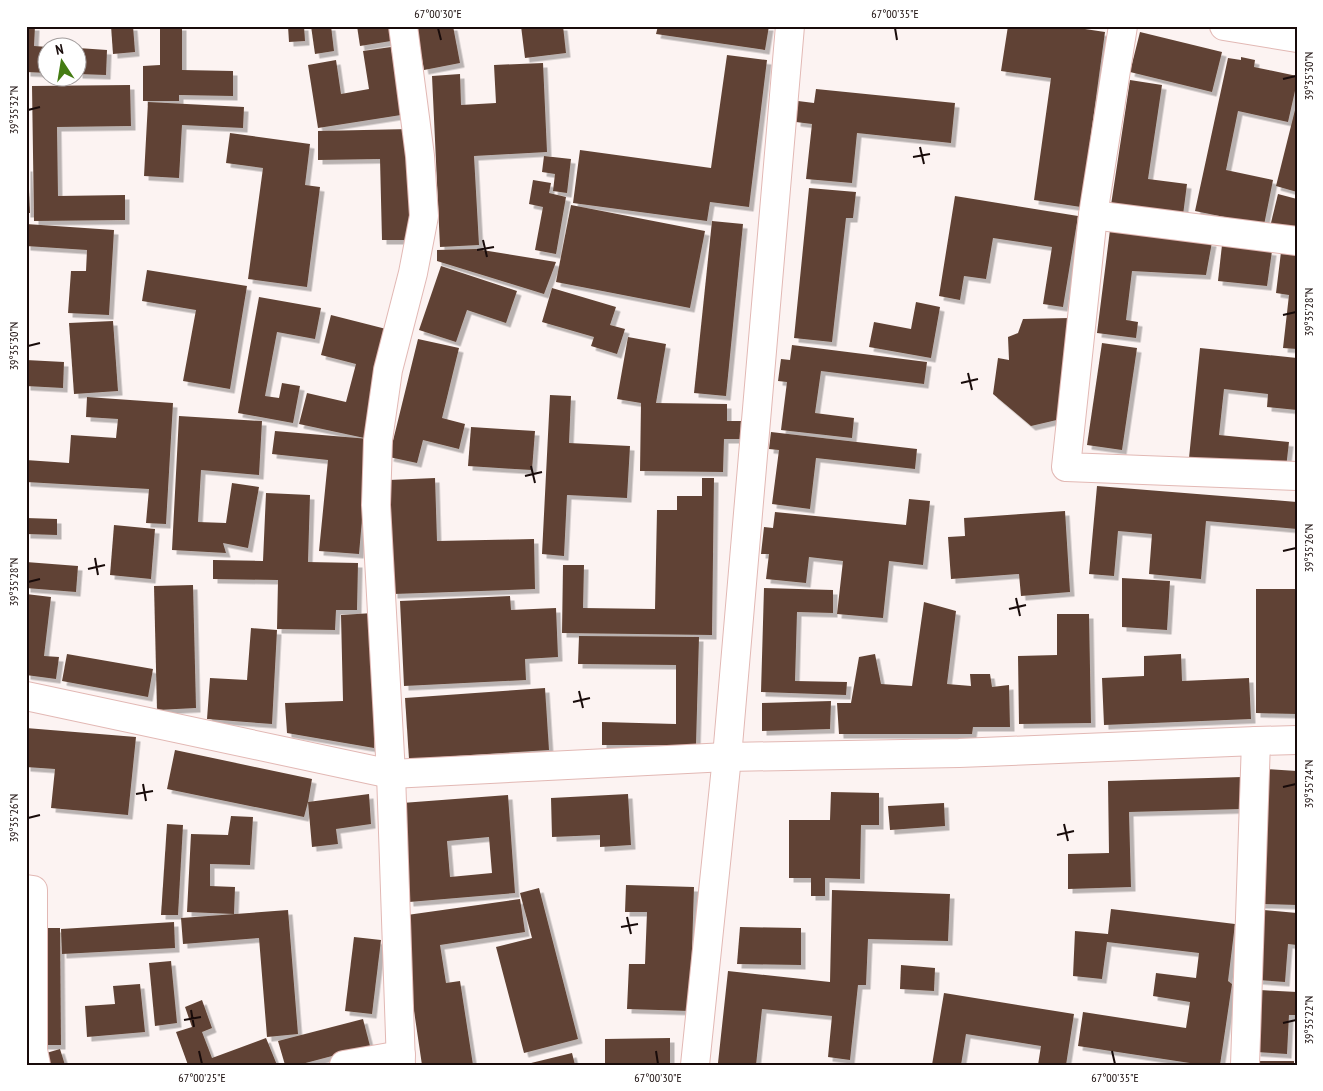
<svg xmlns="http://www.w3.org/2000/svg" width="1323" height="1091" viewBox="0 0 1323 1091" font-family="'PT Sans Narrow',sans-serif">
<style>
.building{fill:#614334;fill-rule:evenodd;filter:url(#shadow)}
.lines{fill:none;stroke-linecap:round;stroke-linejoin:round}
.minor-casing{stroke:#e2b8b4;stroke-width:30}
.tertiary-casing{stroke:#e2b8b4;stroke-width:30}
.minor{stroke:#fff;stroke-width:28}
.tertiary{stroke:#fff;stroke-width:28}
.ticks{fill:none;stroke:#180b0a;stroke-width:2}
.neatline{fill:none;stroke:#180b0a;stroke-width:2}
.ticks-label{font-size:12px;text-anchor:middle;fill:#180b0a}
</style>
<defs>
<filter id="shadow"><feDropShadow dx="4.5" dy="4.5" stdDeviation="0" flood-color="#0004"/></filter>
</defs>
<rect width="100%" height="100%" fill="#fcf3f2"/>
<g class="building">
<path d="M26,26H35L34,46L48,47V73L26,72Z"/>
<path d="M111,26H133L135,52L113,54Z"/>
<path d="M160,26H182V70L233,71V96L179,95V101H143V66L160,65Z"/>
<path d="M288,26H304L305,41L289,42Z"/>
<path d="M311,26H331L334,51L315,54Z"/>
<path d="M357,26H389L391,41L360,46Z"/>
<path d="M416,26H453L460,63L424,70Z"/>
<path d="M521,26H563L566,53L525,58Z"/>
<path d="M658,26H769L765,50L656,34Z"/>
<path d="M1008,26H1065L1105,32L1081,207L1034,200L1051,78L1001,71Z"/>
<path d="M1140,32L1222,52L1212,92L1130,72Z"/>
<path d="M391,47L401,115L318,128L308,65L336,60L341,94L369,89L363,51Z"/>
<path d="M78,48L107,50L106,75L78,74Z"/>
<path d="M727,55L767,60L749,207L710,202L707,221L573,203L580,150L711,168Z"/>
<path d="M1241,57L1255,60L1254,67L1297,76V82L1288,122L1238,111L1226,170L1273,180L1264,225L1195,211L1228,58L1241,60Z"/>
<path d="M543,63L547,152L474,156L479,245L440,247L432,76L460,74L461,105L496,103L494,65Z"/>
<path d="M1130,80L1162,85L1148,179L1187,184L1183,215L1111,205Z"/>
<path d="M130,85L131,126L57,127L58,196L125,195V220L34,221L32,86Z"/>
<path d="M816,89L955,103L951,143L857,133L852,183L806,179L812,124L796,122L798,101L814,103Z"/>
<path d="M148,102L244,107L243,128L182,125L179,178L144,176Z"/>
<path d="M1296,106H1297V192L1276,186Z"/>
<path d="M410,129L412,240H382L380,159L318,160V131Z"/>
<path d="M230,133L310,144L305,185L320,187L307,287L248,279L263,168L226,163Z"/>
<path d="M544,156L571,159L567,193L553,191L555,174L542,172Z"/>
<path d="M26,167H28L30,213H26Z"/>
<path d="M533,180L551,183L549,193L566,197L556,254L535,250L543,207L529,204Z"/>
<path d="M809,188L856,192L853,218H846L832,342L794,338Z"/>
<path d="M1278,194L1297,199V237L1269,231Z"/>
<path d="M955,196L1078,216L1063,307L1043,304L1052,247L993,238L986,279L964,276L960,300L939,296Z"/>
<path d="M571,205L705,231L690,308L556,282Z"/>
<path d="M712,221L743,224L726,396L694,393Z"/>
<path d="M26,224L114,230L109,315L68,313L71,271H86L87,250L26,246Z"/>
<path d="M1110,230L1212,242L1206,275L1132,271L1126,320L1138,322L1136,338L1097,333Z"/>
<path d="M1222,245L1272,251L1267,286L1218,281Z"/>
<path d="M476,249L556,262L544,294L437,261V250Z"/>
<path d="M1281,252L1297,254V349L1283,348L1289,295L1276,293Z"/>
<path d="M441,266L517,291L506,323L467,310L456,342L419,330Z"/>
<path d="M147,270L247,286L230,389L183,381L196,310L142,301Z"/>
<path d="M552,288L616,307L610,325L625,329L617,354L591,346L594,337L542,322Z"/>
<path d="M259,297L321,308L315,339L277,332L265,396L279,398L282,383L300,386L293,423L238,413Z"/>
<path d="M916,302L940,307L931,358L869,347L874,322L911,329Z"/>
<path d="M331,315L394,331L369,439L299,424L307,393L346,402L356,364L321,355Z"/>
<path d="M1070,318L1061,419L1031,426L993,394L998,358L1009,360L1008,337L1018,333L1023,319Z"/>
<path d="M113,321L118,391L74,394L69,323Z"/>
<path d="M628,337L666,344L656,403L727,404V421H741L740,439H724L723,472L640,471L641,403L617,399Z"/>
<path d="M418,339L459,348L442,418L465,424L459,449L423,440L417,463L389,457Z"/>
<path d="M1102,343L1137,348L1122,450L1087,445Z"/>
<path d="M792,345L927,362L924,384L821,371L815,413L854,418L852,438L781,430L787,382L778,381L781,359L790,360Z"/>
<path d="M1200,348L1297,358V410L1267,407L1268,394L1224,389L1219,435L1289,442L1286,468L1189,458Z"/>
<path d="M26,360L64,362L63,388L26,386Z"/>
<path d="M550,395L571,396L569,443L630,446L627,498L567,495L564,556L542,554Z"/>
<path d="M87,397L173,403L166,524L146,523L149,489L26,482V460L69,463L71,435L116,438L118,419L86,417Z"/>
<path d="M179,416L262,421L259,475L201,470L198,522L226,523L232,483L259,487L248,548L223,543L226,553L172,550Z"/>
<path d="M471,427L535,431L532,470L468,466Z"/>
<path d="M275,431L369,439L359,554L319,551L328,460L272,454Z"/>
<path d="M771,432L917,449L915,469L816,458L810,509L772,504L779,450L769,449Z"/>
<path d="M435,478L437,541L534,539L535,589L393,594L389,480Z"/>
<path d="M702,478H714L712,635L562,633L563,565H584L583,608L655,609L657,510H677V496H702Z"/>
<path d="M1097,486L1297,502V529L1206,521L1201,579L1149,574L1152,534L1118,531L1114,576L1089,574Z"/>
<path d="M266,493L310,495L308,562L358,563L357,610H336L335,630L277,629L278,580L213,579V560L263,561Z"/>
<path d="M909,499L930,501L923,565L889,561L883,618L837,614L843,561L809,557L806,583L766,579L769,554H761L764,527L773,528L775,512L906,525Z"/>
<path d="M1065,511L1070,592L1021,596L1019,574L951,579L948,537L965,536L964,518Z"/>
<path d="M26,518L57,519V535L26,534Z"/>
<path d="M114,525L155,529L151,579L110,575Z"/>
<path d="M26,562L78,566L76,592L26,588Z"/>
<path d="M1122,578L1170,581L1167,630L1122,627Z"/>
<path d="M193,585L196,708L157,710L154,586Z"/>
<path d="M764,588L833,590V613L797,612L795,681L847,682L846,695L761,692Z"/>
<path d="M1256,589H1297V714L1256,713Z"/>
<path d="M26,594L51,597L44,656L59,657L56,679L26,675Z"/>
<path d="M510,596L511,610L556,608L558,657L525,659L526,680L404,686L400,601Z"/>
<path d="M924,602L956,611L947,684L971,686L970,674H990L992,687L1009,685L1010,727H973L972,734H839L837,703H851L859,657L875,654L881,684L912,686Z"/>
<path d="M373,613L374,748L287,733L285,703L343,701L341,615Z"/>
<path d="M1057,614H1089L1091,723L1019,724L1018,656L1057,655Z"/>
<path d="M251,628L277,630L272,724L207,719L210,678L247,680Z"/>
<path d="M579,636L699,637L696,745H602V722L676,724V665L578,664Z"/>
<path d="M67,654L153,669L148,697L62,681Z"/>
<path d="M1181,654L1182,681L1249,678L1251,719L1104,725L1102,678L1144,676V656Z"/>
<path d="M545,688L549,750L409,759L405,698Z"/>
<path d="M831,701L830,729L762,731V703Z"/>
<path d="M26,728L136,737L128,815L51,808L55,769L26,767Z"/>
<path d="M175,750L312,779L308,802L369,794L371,824L336,829L338,844L312,847L308,802L304,817L167,789Z"/>
<path d="M1266,769L1297,771V845L1295,884H1297V905L1260,904Z"/>
<path d="M1242,777V809L1129,812L1131,887L1068,889V854L1109,853L1108,781Z"/>
<path d="M831,792L879,793V825H861L860,879L825,878V896H811V878H789V820H830Z"/>
<path d="M628,794L631,845L600,847V835L552,837L551,798Z"/>
<path d="M508,795L515,893L409,902L402,803ZM489,837L492,873L450,877L447,841Z"/>
<path d="M944,803L945,826L890,830L888,806Z"/>
<path d="M231,816L253,817L250,865L210,864V886L235,887L234,914L187,912L191,834L228,835Z"/>
<path d="M167,824L183,825L178,915H161Z"/>
<path d="M626,885L694,887L690,1011L627,1009L629,964H645L647,912H625Z"/>
<path d="M539,888L578,1039L524,1053L496,947L532,938L520,893Z"/>
<path d="M832,890L950,894L948,941L868,939L866,985H858L850,1060L828,1057L832,1016L762,1009L756,1065H735L718,1063L728,971L830,982Z"/>
<path d="M520,899L525,932L440,945L446,983L460,981L473,1065H422L400,916Z"/>
<path d="M1111,909L1235,924L1228,981L1232,984L1220,1065H1203L1078,1046L1083,1012L1186,1028L1190,1002L1153,996L1156,973L1196,978L1199,953L1107,942L1102,979L1073,976L1075,931L1108,934Z"/>
<path d="M288,910L298,1034L267,1037L259,938L183,944L181,918Z"/>
<path d="M1264,910L1297,913V945L1288,944L1285,982L1258,980Z"/>
<path d="M174,922L175,948L62,954L61,929Z"/>
<path d="M740,927L801,928V965L737,964Z"/>
<path d="M38,928H60L61,1045H39Z"/>
<path d="M354,937L381,940L372,1014L345,1011Z"/>
<path d="M171,961L177,1023L155,1026L149,963Z"/>
<path d="M901,965L935,968L934,991L900,989Z"/>
<path d="M140,984L145,1032L87,1037L85,1006L115,1004L113,986Z"/>
<path d="M1260,990L1297,992V1015H1289L1287,1054L1256,1052Z"/>
<path d="M944,993L1074,1014L1066,1065H1038L1041,1046L966,1034L961,1065H932Z"/>
<path d="M202,1000L212,1028L202,1032L212,1058L266,1038L277,1065H188L176,1032L192,1027L185,1007Z"/>
<path d="M363,1019L370,1046L298,1065H285L278,1041Z"/>
<path d="M670,1038V1065H605V1039Z"/>
<path d="M60,1049L65,1065H39L36,1056Z"/>
<path d="M572,1053L575,1065H527V1064Z"/>
<rect x="1255" y="1061" width="39" height="4"/>
</g>
<g class="lines">
<defs>
<g id="minor">
<path d="M1123,26L1093,215L1066,467L1297,476"/>
<path d="M1224,26L1297,38"/>
<path d="M1093,215L1297,241"/>
<path d="M26,889L33,890V1050L36,1065"/>
<path d="M344,1065L401,1055"/>
<path d="M401,1065L391,774L376,505L378,440L388,370L413,273L424,216L420,156L403,26"/>
<path d="M695,1065L727,757L790,26"/>
<path d="M1245,1065L1256,741"/>
</g>
<path id="tertiary" d="M26,696L391,774L727,757L959,753L1256,741L1297,740"/>
</defs>
<use href="#minor" class="minor-casing"/>
<use href="#tertiary" class="tertiary-casing"/>
<use href="#minor" class="minor"/>
<use href="#tertiary" class="tertiary"/>
</g>
<path class="ticks" d="M438,28L441,40M895,28L897,40M1283,79L1296,76M28,110L40,107M920,147L924,164M913,157L930,154M483,240L487,257M477,250L494,247M1283,315L1296,312M28,346L40,343M968,373L972,390M961,383L978,379M531,466L535,483M525,476L542,472M1283,551L1296,548M95,558L98,575M88,569L105,565M28,582L40,579M1016,598L1020,616M1009,609L1026,605M579,691L583,708M573,702L590,698M143,784L146,801M1283,787L1296,784M136,794L153,791M28,818L40,815M1064,824L1068,841M1057,835L1074,831M627,917L631,934M621,927L638,924M191,1010L194,1027M184,1020L201,1017M1283,1023L1296,1020M199,1051L202,1064M656,1051L658,1064M1112,1051L1115,1064"/>
<rect width="1323" height="1091" fill="none" stroke="#ffffff" stroke-width="55"/>
<g transform="translate(62 62) rotate(348)"><circle r="24" fill="#ffffff" stroke="#a39d9d"/>
<path d="M0-4L9 19L0 12L-9 19Z" fill="#447c13"/>
<text y="-8" font-size="14" font-weight="bold" text-anchor="middle" fill="#180b0a">N</text>
</g>
<rect x="28" y="28" width="1268" height="1036" class="neatline"/>
<g class="ticks-label">
<text x="438" y="18">67°00'30"E</text>
<text x="895" y="18">67°00'35"E</text>
<text transform="translate(1309 76) rotate(-90)" y="4">39°35'30"N</text>
<text transform="translate(14 110) rotate(-90)" y="4">39°35'32"N</text>
<text transform="translate(1309 312) rotate(-90)" y="4">39°35'28"N</text>
<text transform="translate(14 346) rotate(-90)" y="4">39°35'30"N</text>
<text transform="translate(1309 548) rotate(-90)" y="4">39°35'26"N</text>
<text transform="translate(14 582) rotate(-90)" y="4">39°35'28"N</text>
<text transform="translate(1309 784) rotate(-90)" y="4">39°35'24"N</text>
<text transform="translate(14 818) rotate(-90)" y="4">39°35'26"N</text>
<text transform="translate(1309 1020) rotate(-90)" y="4">39°35'22"N</text>
<text x="202" y="1082">67°00'25"E</text>
<text x="658" y="1082">67°00'30"E</text>
<text x="1115" y="1082">67°00'35"E</text>
</g>
</svg>
